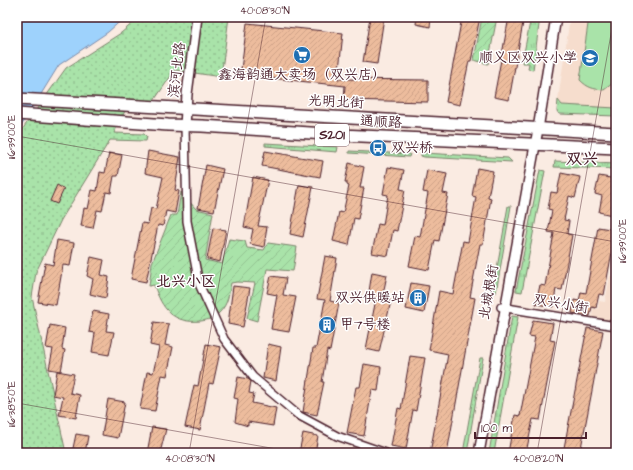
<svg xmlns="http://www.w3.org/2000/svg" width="633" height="470" viewBox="0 0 633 470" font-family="'Architects Daughter','LXGW WenKai TC',sans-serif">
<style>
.built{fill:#f6ddcd}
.grass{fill:url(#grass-tufts);stroke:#7a816a}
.park{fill:url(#park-dots);stroke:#7a816a}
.garden{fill:url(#garden-furrows);stroke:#7a816a}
.pitch{fill:#a9e3a9;stroke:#7a816a}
.water{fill:#9ed2fc;stroke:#7c8aa8}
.building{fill:url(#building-hatch);stroke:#4a1f2b}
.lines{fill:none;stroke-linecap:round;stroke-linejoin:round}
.minor-casing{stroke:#4a1f2b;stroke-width:10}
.tertiary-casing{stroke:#4a1f2b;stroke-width:12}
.primary-casing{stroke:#4a1f2b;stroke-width:14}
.minor{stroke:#fff;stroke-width:7}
.tertiary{stroke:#fff;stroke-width:9}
.primary{stroke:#fff;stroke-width:11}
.ticks{fill:none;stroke:#4a1f2b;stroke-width:1;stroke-opacity:0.45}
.labels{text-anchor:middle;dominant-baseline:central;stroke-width:3;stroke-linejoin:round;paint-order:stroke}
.shield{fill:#fff;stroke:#80626b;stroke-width:1}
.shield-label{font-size:13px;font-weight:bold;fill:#4a1f2b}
.poi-label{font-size:14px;fill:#4a1f2b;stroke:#fff;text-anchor:end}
.street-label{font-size:14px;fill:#4a1f2b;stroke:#fff}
.neighbourhood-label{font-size:15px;font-weight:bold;fill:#4a1f2b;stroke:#fff}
.quarter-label{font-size:16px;font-weight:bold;fill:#4a1f2b;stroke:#fff}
.neatline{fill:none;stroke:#4a1f2b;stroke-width:1.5}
.ticks-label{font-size:10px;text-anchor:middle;fill:#4a1f2b}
</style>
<defs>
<pattern id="grass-tufts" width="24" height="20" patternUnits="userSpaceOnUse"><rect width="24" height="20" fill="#a9e3a9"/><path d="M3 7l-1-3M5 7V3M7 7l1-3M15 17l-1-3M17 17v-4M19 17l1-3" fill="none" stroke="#93c292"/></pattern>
<pattern id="park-dots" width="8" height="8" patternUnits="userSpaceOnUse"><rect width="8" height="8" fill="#a9e3a9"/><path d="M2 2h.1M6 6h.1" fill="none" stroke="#93c292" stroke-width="1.8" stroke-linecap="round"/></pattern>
<pattern id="garden-furrows" width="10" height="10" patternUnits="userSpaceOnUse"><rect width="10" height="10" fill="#a9e3a9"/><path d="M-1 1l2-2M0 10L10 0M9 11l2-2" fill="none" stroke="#93c292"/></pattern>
<pattern id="building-hatch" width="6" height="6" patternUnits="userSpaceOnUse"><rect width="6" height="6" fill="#edbc9d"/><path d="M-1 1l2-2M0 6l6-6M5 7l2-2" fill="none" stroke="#cda187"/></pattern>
</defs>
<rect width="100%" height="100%" fill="#faebe2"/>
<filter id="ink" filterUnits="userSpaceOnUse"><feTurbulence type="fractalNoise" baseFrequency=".025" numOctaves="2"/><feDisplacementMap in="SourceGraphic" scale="8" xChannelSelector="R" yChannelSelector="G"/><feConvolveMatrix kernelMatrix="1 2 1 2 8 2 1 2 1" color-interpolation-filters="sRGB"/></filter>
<g filter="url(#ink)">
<g class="built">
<path d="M570,17H616V108L562,105L558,100Z"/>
<path d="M610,276L616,277V322L592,318L593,308L598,309L599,301L605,302Z"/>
</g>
<g class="grass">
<path d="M531,17H540L533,70L528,69L529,63H522Z"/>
<path d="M558,100L562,105L616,108V116L559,114L557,111Z"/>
<path d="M265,143L338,147L337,152L265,146Z"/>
<path d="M349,151L410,154L409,157L349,153Z"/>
<path d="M424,153L508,158L512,162L424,157L421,156V154Z"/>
<path d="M555,161L616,164V169L554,167Z"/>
<path d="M540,170L545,171L522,292L516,291Z"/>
<path d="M508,206H511L496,293L493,291Z"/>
<path d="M512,316L518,317L494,453H489Z"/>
<path d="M480,358H483L467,453H463Z"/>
</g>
<path class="park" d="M140,17H229L221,77L175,70L153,102L130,101L114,133L144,134L147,137L146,141L110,140L61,220L36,272L32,297L66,453H17V141L24,127L66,68L121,33Z"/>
<g class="garden">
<path d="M482,17H497L488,64L474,60Z"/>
<path d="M181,192L196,209L213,213L205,260L222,264L229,239L245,241L247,248L264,250L268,243L297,247L293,271L267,269L257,321L247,318L255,283L237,282L231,283C229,293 228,304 220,312C215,318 208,320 201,321C173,324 162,309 154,285L149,286L152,263L171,215H177Z"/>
</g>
<path class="pitch" d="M589,17H616V59L613,83L604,90C593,89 588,88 580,80Z"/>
<path class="water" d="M17,17H125L108,32L59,65L17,133Z"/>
<g class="building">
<path d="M370,17H384L377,64L363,62Z"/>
<path d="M417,17H431L430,27L416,24Z"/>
<path d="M462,17H480L471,61H469L460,105L446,102Z"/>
<path d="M509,17H524L509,100L494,97Z"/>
<path d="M247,23L343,33L338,79L428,80V102L344,100L345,86L261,77H240Z"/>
<path d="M148,151L180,157L175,190L179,191L175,213L166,211L163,226L158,225L146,282L131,279L142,223L148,224L151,208L156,209L163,177L145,173Z"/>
<path d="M265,151L323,161L320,177L262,166Z"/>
<path d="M109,153L122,155L118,176H114L111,193L106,192L102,211L97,210L93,228L81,226L84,208L88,209L92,190L97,191L100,172L105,173Z"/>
<path d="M349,163L364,167L360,188H364L358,219L354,218L349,245L333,241L339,212L343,213L349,186L347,185V182H345Z"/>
<path d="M206,165L223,169L214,211L198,208Z"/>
<path d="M388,167L404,170L400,189L405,190L397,231L393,230L388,256L372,253L378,224L383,225L388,195L383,194Z"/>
<path d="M477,168L493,171L488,197L491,198L483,244H480L470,297L475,298L447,453H430L448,354L429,350L439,291L453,294L463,241L468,242L476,197L472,196Z"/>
<path d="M427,170L447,174L443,193L448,194L439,241L435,240L429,270L409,266L415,236L420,237L428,193L423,192Z"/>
<path d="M561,173L580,177L575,198L569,196L564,220L569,221L567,234L572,235L562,290L556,289L553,307L536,304L540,285L545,286L554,233L548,232L552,210L548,209L551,192L557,193Z"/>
<path d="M599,176L616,179L614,196L616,197V216L599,212L602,196L595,194Z"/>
<path d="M253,177L268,180L258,226L267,227L264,247L250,244L253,229L244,227Z"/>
<path d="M57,185L64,189L57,204L50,201Z"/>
<path d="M299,185L313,187L303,237L290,234Z"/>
<path d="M598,227L616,230L604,295L599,294L596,308L592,307L590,316L572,313L574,300L579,301L581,292L586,293Z"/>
<path d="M213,228L226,230L220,262L207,259Z"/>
<path d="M57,240L74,243L70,266L63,265L56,305L38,302L45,263L53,265Z"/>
<path d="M325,256L337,258L330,301L339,303L330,351L327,350L322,382H324L317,415L303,412L313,348H316L325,300L317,299Z"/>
<path d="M91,257L104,260L101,275L109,277L106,298L90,294L93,279L87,276Z"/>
<path d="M372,272L387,275L382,299L391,301L379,352L366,349L376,299L368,298Z"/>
<path d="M271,276L286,278L283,295L296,297L289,332L271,329L277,295L267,293Z"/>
<path d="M411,283L429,286L424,313L406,309Z"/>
<path d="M233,286L250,288L243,327L228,324Z"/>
<path d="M93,311L109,314L106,331L114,332L109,355L92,352L95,333L89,332Z"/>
<path d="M533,320L553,323L550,340L555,341L540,420L533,419L526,453H508L515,415L520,416L535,337L529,336Z"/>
<path d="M154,322L169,324L165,345L173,347L167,376L162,375L155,411L140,409L147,372L153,373L159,347L150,345Z"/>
<path d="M50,325L65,328L62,349L65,350L61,371L49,369L53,349L46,348Z"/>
<path d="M587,328L603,331L591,396L580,453H563Z"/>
<path d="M206,344L221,347L213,384L209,383L200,430L185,427L194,385L198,386Z"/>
<path d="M268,344L281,347L276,381L263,378Z"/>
<path d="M410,356L425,358L416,411L413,410L406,449L391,446L398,408L401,409Z"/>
<path d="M364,364L381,367L378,391L372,390L364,436L347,433L356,387H360Z"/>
<path d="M57,371L74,374L70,393L80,395L76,418L59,415L63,397L53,395Z"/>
<path d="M238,377L248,379L251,381L249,393L254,394L252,403L276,408L273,426L248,422V426L235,422L238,399L234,398Z"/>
<path d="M108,399L125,402L118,438L102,435Z"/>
<path d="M152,427L166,429L160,453H147Z"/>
<path d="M303,433L318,436L315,453H299Z"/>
<path d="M76,434L88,436L85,453H72Z"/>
</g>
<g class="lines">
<defs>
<g id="minor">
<path d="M185,126L187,221L199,284L224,339L253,377L298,415L337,436L386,453"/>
<path d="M501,307L616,326"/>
</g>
<g id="tertiary">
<path d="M185,126L187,94L197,17"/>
<path d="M479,453L538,129L556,17"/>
</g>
<g id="primary">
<path d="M17,99L616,133"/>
<path d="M17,114L168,125L202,126L341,135L616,148"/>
</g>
</defs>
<use href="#minor" class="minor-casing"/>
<use href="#tertiary" class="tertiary-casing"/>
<use href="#primary" class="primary-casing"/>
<use href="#minor" class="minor"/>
<use href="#tertiary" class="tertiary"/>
<use href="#primary" class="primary"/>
</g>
</g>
<path class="ticks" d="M17,136L616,242M17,403L299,453M189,453L266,17M537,453L614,17"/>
<defs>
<symbol id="supermarket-disc" viewBox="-11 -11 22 22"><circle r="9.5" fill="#1f6fb2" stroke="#fff"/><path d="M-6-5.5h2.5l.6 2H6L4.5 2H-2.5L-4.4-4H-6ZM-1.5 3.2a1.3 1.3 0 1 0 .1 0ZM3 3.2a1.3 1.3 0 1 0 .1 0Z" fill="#fff"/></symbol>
<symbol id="school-disc" viewBox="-11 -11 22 22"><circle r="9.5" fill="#1f6fb2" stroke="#fff"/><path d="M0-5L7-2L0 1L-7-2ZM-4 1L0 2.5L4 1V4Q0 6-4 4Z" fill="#fff"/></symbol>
<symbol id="bus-disc" viewBox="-11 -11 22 22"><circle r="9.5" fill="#1f6fb2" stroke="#fff"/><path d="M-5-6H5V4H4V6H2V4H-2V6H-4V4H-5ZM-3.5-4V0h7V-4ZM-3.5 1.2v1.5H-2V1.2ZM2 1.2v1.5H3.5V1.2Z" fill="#fff"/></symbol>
<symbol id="building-disc" viewBox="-11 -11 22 22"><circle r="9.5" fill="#1f6fb2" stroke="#fff"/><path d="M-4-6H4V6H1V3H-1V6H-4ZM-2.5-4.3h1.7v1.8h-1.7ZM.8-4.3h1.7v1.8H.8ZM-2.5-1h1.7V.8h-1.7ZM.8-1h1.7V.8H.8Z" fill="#fff"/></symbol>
</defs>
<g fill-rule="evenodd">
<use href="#supermarket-disc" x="292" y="45" width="20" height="20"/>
<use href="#school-disc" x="580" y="48" width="20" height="20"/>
<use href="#bus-disc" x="368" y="138" width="20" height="20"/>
<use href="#building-disc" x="408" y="288" width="20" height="20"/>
<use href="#building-disc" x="317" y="315" width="20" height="20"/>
</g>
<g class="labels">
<rect class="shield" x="315" y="124" width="34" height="22" rx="3"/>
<g class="shield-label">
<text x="332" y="135">S201</text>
</g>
<g class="poi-label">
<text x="577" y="58">顺义区双兴小学</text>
<text x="302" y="75" text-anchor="middle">鑫海韵通大卖场（双兴店）</text>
<text x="391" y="148" text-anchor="start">双兴桥</text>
<text x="405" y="298">双兴供暖站</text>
<text x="340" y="325" text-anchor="start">甲7号楼</text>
</g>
<g class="street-label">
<text transform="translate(177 70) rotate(-83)">滨河北路</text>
<text transform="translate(336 102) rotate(3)">光明北街</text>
<text transform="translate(381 122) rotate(3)">通顺路</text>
<text transform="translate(489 292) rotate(-80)">北城根街</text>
<text transform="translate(561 304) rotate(10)">双兴小街</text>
</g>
<g class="neighbourhood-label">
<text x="186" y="281">北兴小区</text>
</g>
<g class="quarter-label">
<text x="582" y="159">双兴</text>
</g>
</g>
<rect width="633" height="470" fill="none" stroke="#fff" stroke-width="44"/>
<path d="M475 432v6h111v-6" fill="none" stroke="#4a1f2b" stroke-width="2"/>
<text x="481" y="432" font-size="12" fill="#4a1f2b" stroke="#ffffff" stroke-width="3" paint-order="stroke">100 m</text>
<rect x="22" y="22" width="589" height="426" class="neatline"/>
<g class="ticks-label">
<text x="265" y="14">40°08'30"N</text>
<text transform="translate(11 137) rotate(-90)" y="4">116°39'00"E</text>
<text transform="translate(622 241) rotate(-90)" y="4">116°39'00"E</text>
<text transform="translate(11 404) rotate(-90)" y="4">116°38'50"E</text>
<text x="190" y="462">40°08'30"N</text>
<text x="538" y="462">40°08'20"N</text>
</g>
</svg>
